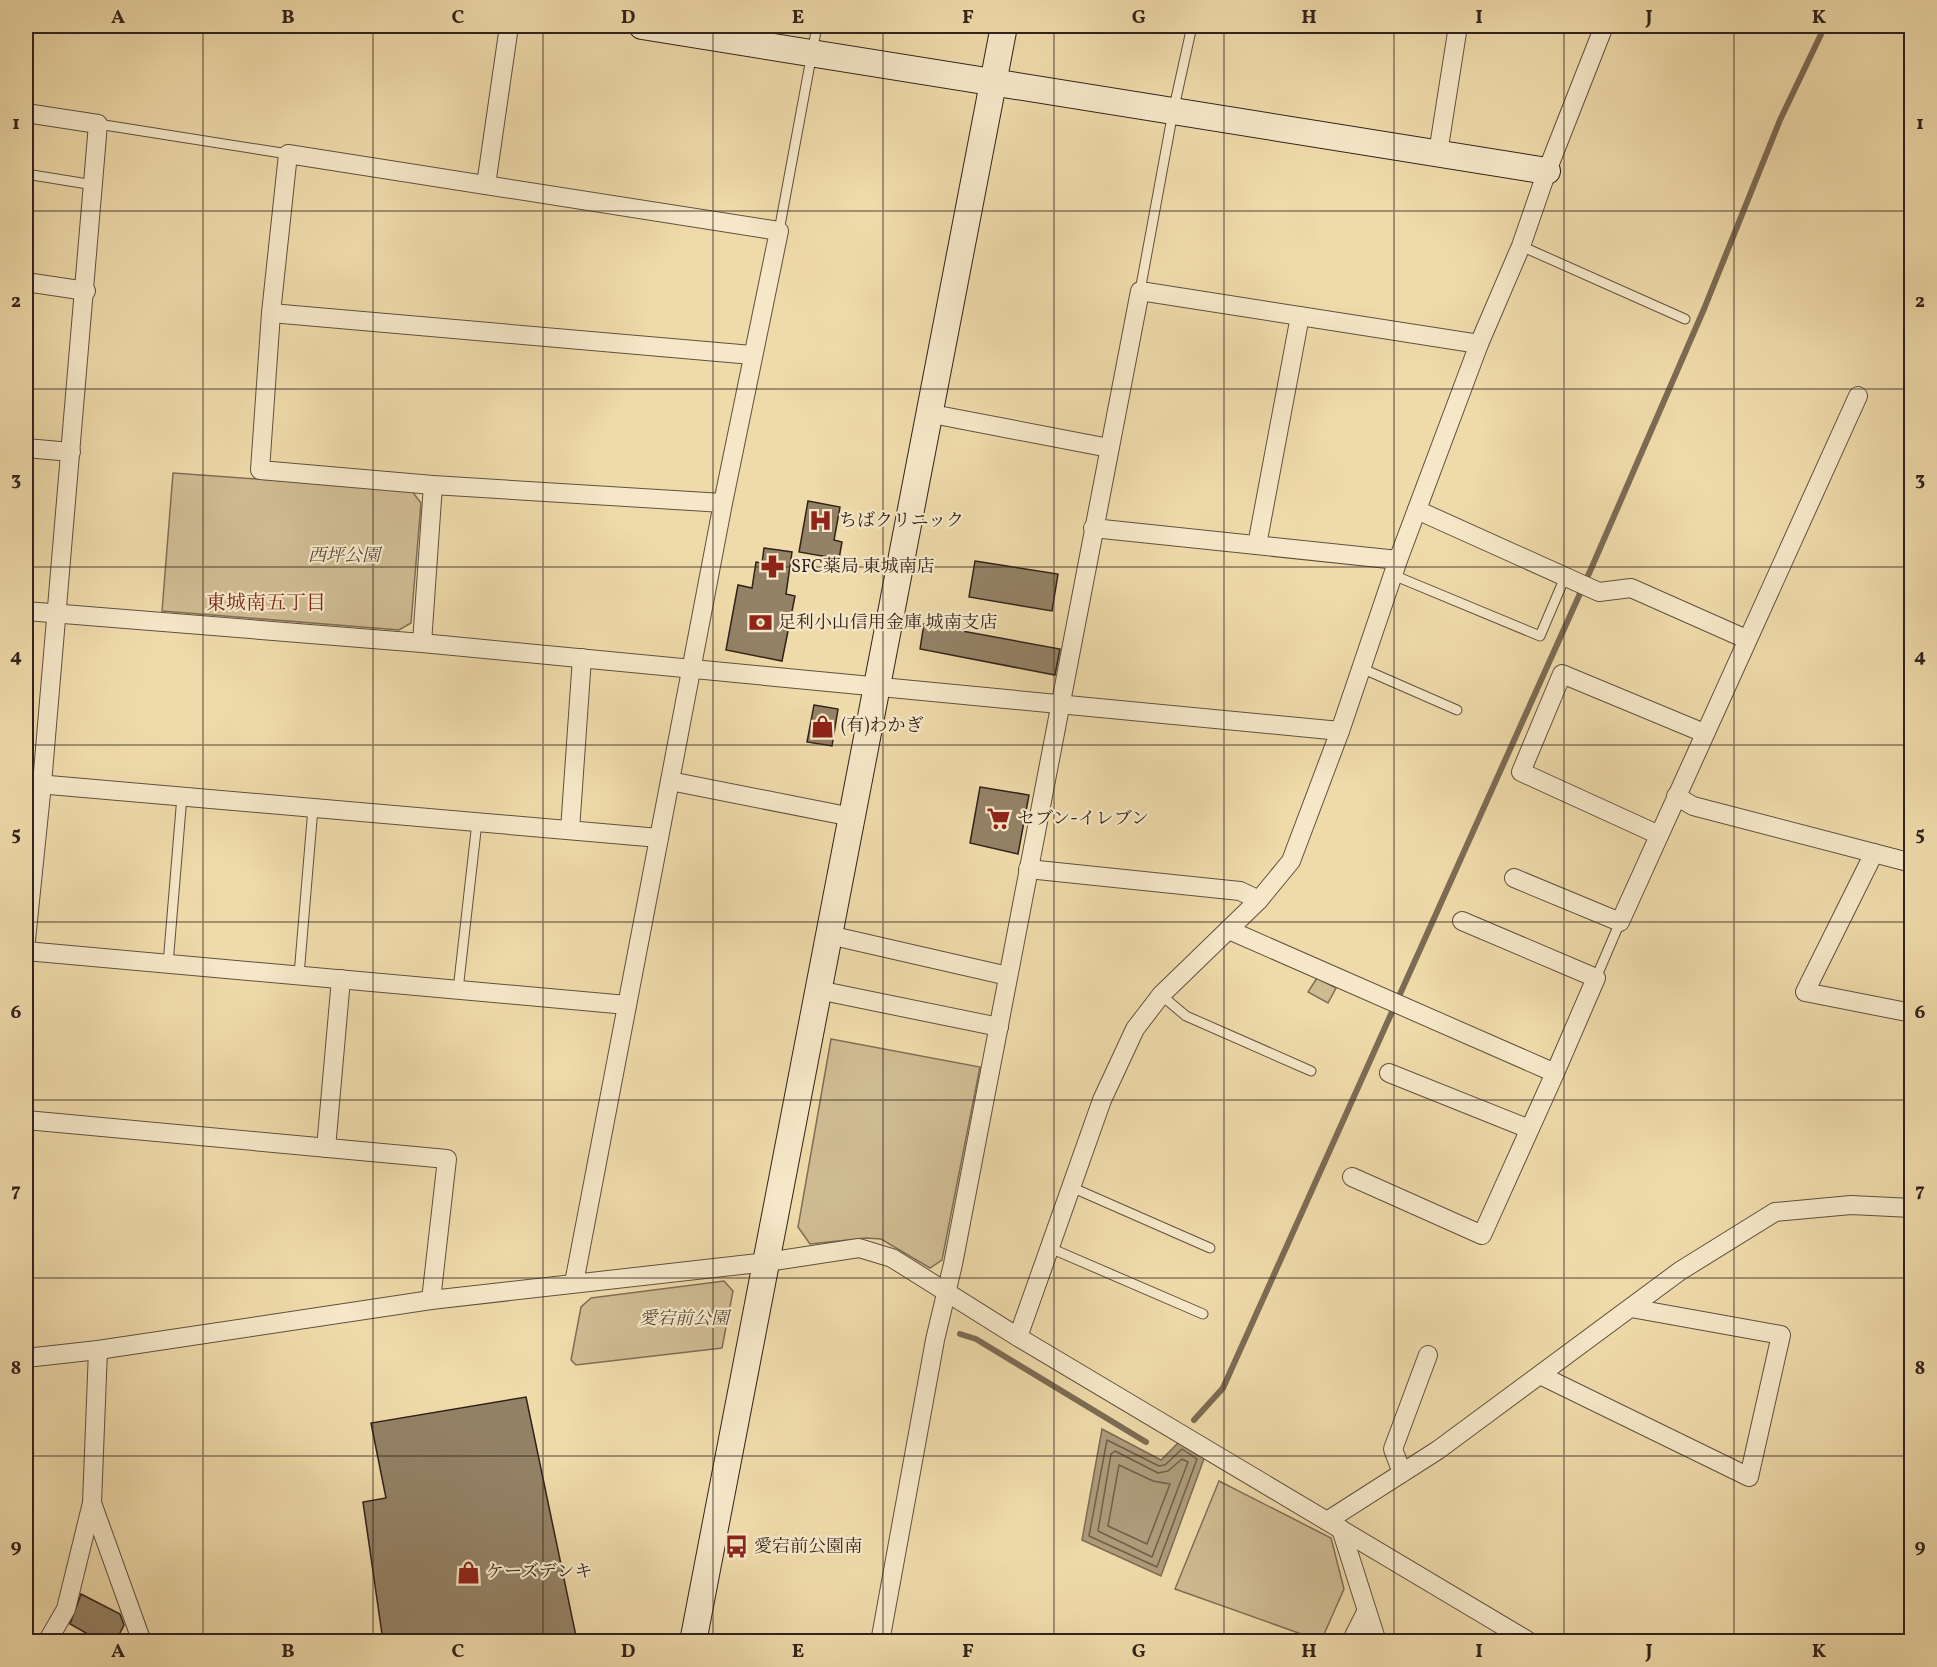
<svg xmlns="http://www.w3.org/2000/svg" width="1937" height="1667" viewBox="0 0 1937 1667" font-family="Vollkorn,'Noto Serif JP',serif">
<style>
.green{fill:#cfbb92;stroke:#806e57;stroke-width:1.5}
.water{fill:#ae9b7a;stroke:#7c6b54;stroke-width:1.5}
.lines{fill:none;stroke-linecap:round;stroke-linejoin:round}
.shore{stroke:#705e4b;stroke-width:1.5}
.stream{stroke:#7c6b54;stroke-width:6}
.building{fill:#948266;stroke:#31221c;stroke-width:1.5}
.lane-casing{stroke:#605040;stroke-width:11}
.street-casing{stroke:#605040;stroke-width:20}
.secondary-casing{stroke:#31221c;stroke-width:28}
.lane{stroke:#f5e7c8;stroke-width:9}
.street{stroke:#f5e7c8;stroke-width:18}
.secondary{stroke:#f5e7c8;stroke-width:26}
.grid{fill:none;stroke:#31221c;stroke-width:1.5;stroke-opacity:0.55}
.labels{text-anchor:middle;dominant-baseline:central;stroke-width:4.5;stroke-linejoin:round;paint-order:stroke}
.poi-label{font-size:18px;fill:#31221c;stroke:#f5e7c8;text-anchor:start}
.park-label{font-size:18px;font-style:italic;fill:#58483a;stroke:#f5e7c8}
.neighbourhood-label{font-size:20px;fill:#7a1f14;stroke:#f5e7c8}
.neatline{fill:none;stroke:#31221c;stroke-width:2}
.grid-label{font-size:20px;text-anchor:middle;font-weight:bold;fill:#31221c}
</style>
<rect width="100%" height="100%" fill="#efdaaa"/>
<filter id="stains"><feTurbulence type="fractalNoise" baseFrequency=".00333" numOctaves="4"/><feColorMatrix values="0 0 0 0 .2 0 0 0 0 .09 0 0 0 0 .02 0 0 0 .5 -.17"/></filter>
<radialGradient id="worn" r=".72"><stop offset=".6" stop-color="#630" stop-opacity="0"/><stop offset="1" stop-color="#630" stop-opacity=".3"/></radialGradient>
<g class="green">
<path d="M173,473L411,490L421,503L411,623L399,630L162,611Z"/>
<path d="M1317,978L1336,988L1328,1003L1308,992Z"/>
<path d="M831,1039L980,1067L942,1260L930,1268L881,1239L866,1238L810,1244L798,1227Z"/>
<path d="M724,1281L733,1291L722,1348L576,1365L571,1360L581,1307L591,1298Z"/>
<path d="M1219,1481L1331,1538L1344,1589L1321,1641L1175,1589Z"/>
</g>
<path class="water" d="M1102,1429L1161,1460L1181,1440L1205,1456L1161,1576L1082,1540Z"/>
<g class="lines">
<g class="shore">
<path d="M1107,1440L1159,1466L1165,1465L1182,1449L1197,1459L1157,1567L1089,1536Z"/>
<path d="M1115,1451L1158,1473L1168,1471L1182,1459L1188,1462L1152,1557L1098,1531L1111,1454Z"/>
<path d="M1119,1465L1153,1481L1170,1484L1147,1544L1108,1526Z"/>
</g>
<g class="stream">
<path d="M960,1334L976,1339L1146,1442"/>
<path d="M1194,1420L1223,1388L1591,569L1704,309L1780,120L1825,26"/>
</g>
</g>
<g class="building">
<path d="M808,501L840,507L834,540L842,542L839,559L799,552Z"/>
<path d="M764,548L792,552L786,594L795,596L782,661L726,650L738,585L752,588L756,562L762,563Z"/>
<path d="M975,561L1058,574L1052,611L969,597Z"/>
<path d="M924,624L1060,649L1055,675L920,649Z"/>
<path d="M814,705L838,709L832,746L807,742Z"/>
<path d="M980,787L1029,795L1018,854L970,843Z"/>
<path d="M526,1397L577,1641H383L363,1502L386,1498L371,1423Z"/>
<path d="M81,1594L120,1614L124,1625L116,1641H100L70,1624Z"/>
</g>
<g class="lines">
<defs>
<g id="lane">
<path d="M98,124L288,154"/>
<path d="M26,174L94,185"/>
<path d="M779,231L817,26"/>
<path d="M1521,246L1685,319"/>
<path d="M1140,291L1173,112L1192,26"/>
<path d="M1393,575L1540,636L1565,577"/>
<path d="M1361,668L1457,710"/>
<path d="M168,964L182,796"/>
<path d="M299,975L313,808"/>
<path d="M1596,978L1620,922"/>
<path d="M458,990L477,822"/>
<path d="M1161,995L1186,1016L1311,1071"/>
<path d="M1071,1187L1210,1248"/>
<path d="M1050,1248L1203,1314"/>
</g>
<g id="street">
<path d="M26,113L98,124L42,784L26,940"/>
<path d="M1438,153L1458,26"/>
<path d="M486,185L509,26"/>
<path d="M26,282L86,291"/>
<path d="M271,313L752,355"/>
<path d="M927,413L1109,448"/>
<path d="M26,448L71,452"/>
<path d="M1417,510L1599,592L1631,588L1746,639"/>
<path d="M1093,528L1398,560"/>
<path d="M1257,545L1300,316"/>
<path d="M26,611L422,643L1340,731"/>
<path d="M422,643L433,485"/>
<path d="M670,781L852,817"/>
<path d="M26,783L659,838"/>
<path d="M1676,796L1693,806L1912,863"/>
<path d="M570,830L582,658"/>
<path d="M1659,835L1521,772L1562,674L1704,733"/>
<path d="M1874,853L1805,992L1912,1013"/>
<path d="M1028,869L1240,891L1259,900"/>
<path d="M1514,878L1620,922L1858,396"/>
<path d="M1229,930L1555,1073L1596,978L1462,921"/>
<path d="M829,935L1008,976"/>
<path d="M26,951L627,1005"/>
<path d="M818,990L999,1027"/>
<path d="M1389,1073L1529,1129"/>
<path d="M26,1120L447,1159L431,1300"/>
<path d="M326,1148L341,979"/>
<path d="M1352,1177L1482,1235L1555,1073"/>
<path d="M574,1283L723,503L779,231L288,154L271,313L260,470L433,485L723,503"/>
<path d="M1018,1337L1102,1100L1135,1029L1161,995L1259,900L1291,861L1340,731L1398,560L1479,344L1521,246L1547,171L1604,26"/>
<path d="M26,1358L98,1350L431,1300L767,1262L859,1248L892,1258L1018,1337L1530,1642"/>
<path d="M1540,1375L1749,1477L1781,1335L1631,1308"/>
<path d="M1402,1473L1393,1449L1428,1355"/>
<path d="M92,1503L142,1642"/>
<path d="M1327,1521L1438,1450L1680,1271L1775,1212L1851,1205L1912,1208"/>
<path d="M1341,1529L1377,1642"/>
<path d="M47,1642L66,1609L92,1503L98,1350"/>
<path d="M880,1642L935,1340L953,1264L1140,291L1479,344"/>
<path d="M1351,1642L1366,1612"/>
</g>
<g id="secondary">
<path d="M642,26L1547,171"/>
<path d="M693,1642L1004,26"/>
</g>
</defs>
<use href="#lane" class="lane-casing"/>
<use href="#street" class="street-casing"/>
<use href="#secondary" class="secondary-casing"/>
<use href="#lane" class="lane"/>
<use href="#street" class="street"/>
<use href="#secondary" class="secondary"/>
</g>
<path class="grid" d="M203,26V1642M373,26V1642M543,26V1642M713,26V1642M883,26V1642M1054,26V1642M1224,26V1642M1394,26V1642M1564,26V1642M1734,26V1642M26,211H1912M26,389H1912M26,567H1912M26,745H1912M26,922H1912M26,1100H1912M26,1278H1912M26,1456H1912"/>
<defs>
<symbol id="hospital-bare" viewBox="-9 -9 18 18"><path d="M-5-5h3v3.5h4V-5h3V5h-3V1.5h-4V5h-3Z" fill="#8f2418" stroke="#f5e7c8" stroke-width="2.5" paint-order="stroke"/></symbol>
<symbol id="pharmacy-bare" viewBox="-9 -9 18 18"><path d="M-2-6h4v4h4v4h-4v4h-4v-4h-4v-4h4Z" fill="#8f2418" stroke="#f5e7c8" stroke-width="2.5" paint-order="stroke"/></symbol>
<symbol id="bank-bare" viewBox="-9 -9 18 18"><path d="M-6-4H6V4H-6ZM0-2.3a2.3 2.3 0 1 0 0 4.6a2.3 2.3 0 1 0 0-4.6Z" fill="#8f2418" stroke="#f5e7c8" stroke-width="2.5" paint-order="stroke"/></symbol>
<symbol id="shop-bare" viewBox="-9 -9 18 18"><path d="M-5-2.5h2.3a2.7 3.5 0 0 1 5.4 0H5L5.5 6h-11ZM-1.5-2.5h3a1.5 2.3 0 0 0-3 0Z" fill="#8f2418" stroke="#f5e7c8" stroke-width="2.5" paint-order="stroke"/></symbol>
<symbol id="supermarket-bare" viewBox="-9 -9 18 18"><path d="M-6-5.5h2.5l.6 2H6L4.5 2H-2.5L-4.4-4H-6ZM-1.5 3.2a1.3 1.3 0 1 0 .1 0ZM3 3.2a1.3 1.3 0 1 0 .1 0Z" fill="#8f2418" stroke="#f5e7c8" stroke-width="2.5" paint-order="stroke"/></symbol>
<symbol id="bus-bare" viewBox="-9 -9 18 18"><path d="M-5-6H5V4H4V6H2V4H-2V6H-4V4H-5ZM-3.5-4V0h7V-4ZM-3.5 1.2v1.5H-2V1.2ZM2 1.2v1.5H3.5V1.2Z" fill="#8f2418" stroke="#f5e7c8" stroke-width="2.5" paint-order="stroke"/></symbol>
</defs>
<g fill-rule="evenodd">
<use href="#hospital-bare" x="804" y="504" width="33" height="33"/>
<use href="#pharmacy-bare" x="756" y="550" width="33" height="33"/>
<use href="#bank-bare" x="744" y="606" width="33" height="33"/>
<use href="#shop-bare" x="806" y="710" width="33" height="33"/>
<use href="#supermarket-bare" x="982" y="802" width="33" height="33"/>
<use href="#bus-bare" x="720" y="1530" width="33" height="33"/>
<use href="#shop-bare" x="452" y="1556" width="33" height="33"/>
</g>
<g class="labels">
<g class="poi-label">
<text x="839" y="521">ちばクリニック</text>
<text x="791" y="567">SFC薬局 東城南店</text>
<text x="778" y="623">足利小山信用金庫 城南支店</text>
<text x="841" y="726">(有)わかぎ</text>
<text x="1017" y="819">セブン-イレブン</text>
<text x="754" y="1547">愛宕前公園南</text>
<text x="486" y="1572">ケーズデンキ</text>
</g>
<g class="park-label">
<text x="344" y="556">西坪公園</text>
<text x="684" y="1319">愛宕前公園</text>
</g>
<g class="neighbourhood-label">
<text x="266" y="604">東城南五丁目</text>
</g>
</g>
<rect width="1937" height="1667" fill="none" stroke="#efdaaa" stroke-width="66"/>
<rect x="33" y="33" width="1871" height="1601" class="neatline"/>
<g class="grid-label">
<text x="118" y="23">A</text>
<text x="288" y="23">B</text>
<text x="458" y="23">C</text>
<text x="628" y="23">D</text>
<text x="798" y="23">E</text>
<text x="968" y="23">F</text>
<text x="1139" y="23">G</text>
<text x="1309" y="23">H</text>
<text x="1479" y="23">I</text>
<text x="1649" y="23">J</text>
<text x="1819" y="23">K</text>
<text x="16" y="129">1</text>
<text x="1920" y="129">1</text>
<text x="16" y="307">2</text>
<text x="1920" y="307">2</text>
<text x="16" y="485">3</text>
<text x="1920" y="485">3</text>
<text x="16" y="662">4</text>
<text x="1920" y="662">4</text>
<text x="16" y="840">5</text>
<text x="1920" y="840">5</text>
<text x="16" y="1018">6</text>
<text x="1920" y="1018">6</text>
<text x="16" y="1196">7</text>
<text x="1920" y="1196">7</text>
<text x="16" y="1374">8</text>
<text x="1920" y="1374">8</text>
<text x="16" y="1552">9</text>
<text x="1920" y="1552">9</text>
<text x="118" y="1657">A</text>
<text x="288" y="1657">B</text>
<text x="458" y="1657">C</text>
<text x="628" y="1657">D</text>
<text x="798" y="1657">E</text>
<text x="968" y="1657">F</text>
<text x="1139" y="1657">G</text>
<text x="1309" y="1657">H</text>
<text x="1479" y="1657">I</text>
<text x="1649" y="1657">J</text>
<text x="1819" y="1657">K</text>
</g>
<rect width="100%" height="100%" filter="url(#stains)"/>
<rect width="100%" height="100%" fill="url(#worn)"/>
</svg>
